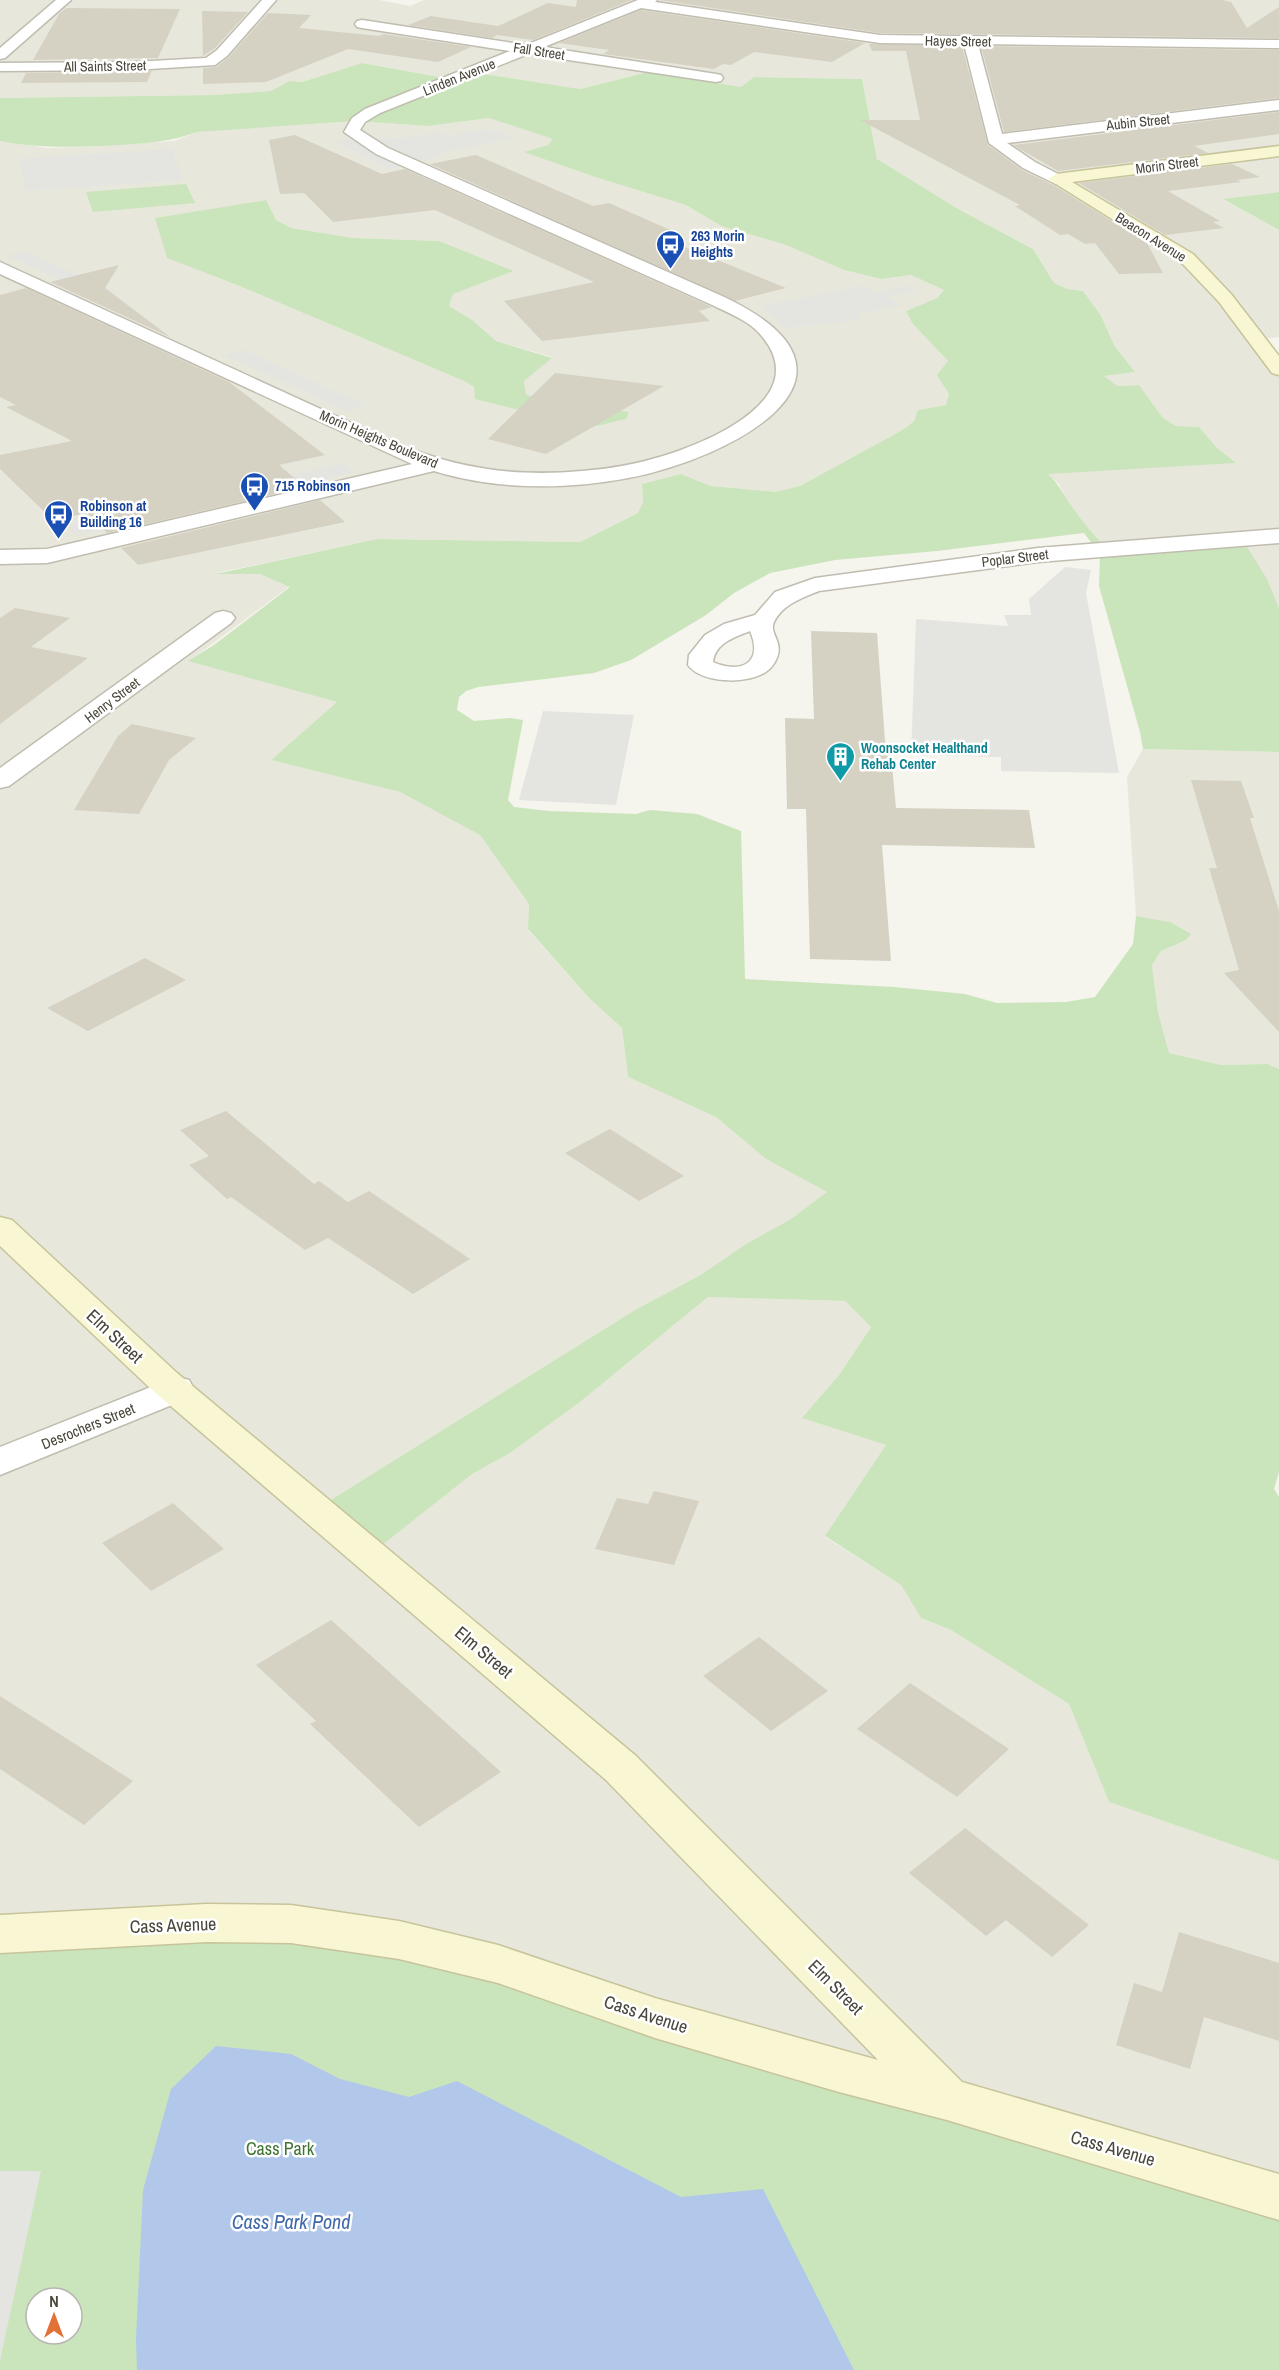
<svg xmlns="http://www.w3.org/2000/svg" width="1279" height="2370" viewBox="0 0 1279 2370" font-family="'Archivo Narrow',sans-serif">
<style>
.residential{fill:#e8e7dc;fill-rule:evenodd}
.green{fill:#cae4bb;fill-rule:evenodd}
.parking{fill:#e4e4e1}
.water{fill:#b1c8ea}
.building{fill:#d5d2c4}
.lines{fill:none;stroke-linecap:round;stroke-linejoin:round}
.street-casing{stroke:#c0bdb0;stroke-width:3}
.secondary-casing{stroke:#c7c49b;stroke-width:3}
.street{fill:#fff;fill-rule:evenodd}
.secondary{fill:#f9f7d3;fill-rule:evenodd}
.labels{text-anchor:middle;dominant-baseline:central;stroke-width:5;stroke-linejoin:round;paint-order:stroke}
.far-street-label{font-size:14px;fill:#49463b;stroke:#fff}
.far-transit-label{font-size:14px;font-weight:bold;fill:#164399;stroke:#fff;text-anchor:start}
.far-culture-label{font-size:14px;font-weight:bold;fill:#0d838f;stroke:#fff;text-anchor:start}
.street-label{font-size:15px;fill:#49463b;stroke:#fff}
.near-street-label{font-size:18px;fill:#49463b;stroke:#fff}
.near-park-label{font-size:18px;fill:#407534;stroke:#fff}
.near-water-label{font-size:20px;font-style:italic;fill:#3f68aa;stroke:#fff}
</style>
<rect width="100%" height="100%" fill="#f5f4ed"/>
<g class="residential">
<path d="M0,0H379L410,6L424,0H1279V192L1224,200L1279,230V337L1256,340L1279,371V608L1267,579L1109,553L1084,523L1067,500L1059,484L1047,473L1235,463L1217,448L1199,427L1176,426L1163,418L1139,385L1117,386L1103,376L1135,372L1114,345L1083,291L1067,289L1054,283L1033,249L960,210L877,159L862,79L754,77L741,87L648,72L580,89L484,74L439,77L362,63L302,82L289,81L271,91L215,95L0,98Z"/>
<path d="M489,118L554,139L548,145L525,152L595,177L686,205L721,226L786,245L844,270L881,279L911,275L944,290L937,298L906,311L912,323L948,361L938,375L949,394L946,405L918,410L914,421L904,429L800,486L775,492H762L711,486L681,474L642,484L643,502L638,513L580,542L377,539L217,573L260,574L290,586L189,661L337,702L271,760L400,792L480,835L529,904L528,930L589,998L622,1028L628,1077L716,1117L766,1159L828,1192L791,1219L746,1244L702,1274L635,1310L326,1503L377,1548L472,1474L510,1453L580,1402L708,1297L845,1301L871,1327L839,1375L803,1418L886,1445L825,1537L901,1585L921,1618L951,1630L1069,1704L1109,1802L1279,1861V2221L986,2129L918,2104L662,2029L578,2002L534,1984L432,1952L352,1933L287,1924L0,1940V141L47,148L84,147L174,141L197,132L231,129L355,121L428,126ZM265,200L276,220L291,228L352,238L439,241L514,271L452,294L449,306L472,320L496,341L552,357L524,381L525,395L629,412L625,419L597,426L579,425L476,399L474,387L464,381L242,287L167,258L156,218Z"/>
<path d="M1143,749L1279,752V1069L1266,1064L1221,1065L1169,1053L1158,1012L1152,965L1161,951L1186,940L1170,922L1136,916L1127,777Z"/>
</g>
<g class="green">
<path d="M362,63L439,77L484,74L580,89L648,72L741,87L754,77L862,79L877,159L960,210L1033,249L1054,283L1067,289L1083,291L1101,316L1114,345L1135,372L1104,376L1117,386L1139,385L1163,418L1176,426L1199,427L1217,448L1236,463L1048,474C1059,484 1064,496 1073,508C1084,524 1097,538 1109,552L1244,542L1267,579L1279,608V752L1143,749L1140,732L1099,586L1100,554L1084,533L937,551L835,560L770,573L734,593L706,615L631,660L594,673L478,687L466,691L459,697L457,710L474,721L511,718L523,720L508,800L514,807L549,811L636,814L650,810L697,814L741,831L745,979L894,987L965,994L997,1003L1066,1002L1095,997L1133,944L1136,916L1170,922L1191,934L1186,940L1161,951L1152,965L1158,1012L1169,1053L1221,1065L1267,1064L1279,1069V1472L1274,1489L1279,1497V1861L1109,1802L1069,1704L951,1630L921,1618L901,1585L825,1536L886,1445L802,1418L839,1375L871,1327L845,1301L708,1297L580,1402L510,1453L472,1474L377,1549L326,1503L635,1310L702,1274L746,1244L791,1219L827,1192L766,1159L716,1117L628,1077L622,1028L589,998L528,929L529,904L480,835L400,792L271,760L337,702L188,661L214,645L290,587L260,574H216L377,539L580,542L638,513L643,502L642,484L681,474L711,486L775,492L800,486L904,429L914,421L918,410L946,405L949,394L937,375L948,361L912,323L906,311L937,298L944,290L911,275L881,279L844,270L786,245L721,226L686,205L595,177L524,152L548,145L553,139L489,118L428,126L355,121L197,132C170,142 148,143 120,145C79,147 40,149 0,141V98L215,95L271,91L289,81L302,82Z"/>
<path d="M186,184L195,203L93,212L86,192Z"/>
<path d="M1279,192V230L1223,199Z"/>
<path d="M266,200L276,220L291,228L353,238L439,241L514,271L453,294L449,306L472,320L496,341L552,358L524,381L526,395L629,412L626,419L597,426L579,425L475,399L474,387L464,381L242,287L167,258L155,218Z"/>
<path d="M352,1933L1279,2221V2370H0V1940ZM36,2298H72V2334H36Z"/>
</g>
<g class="parking">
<path d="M489,129L514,138L441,153L443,155L389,169L335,142L350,139L403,138L439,133L446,136Z"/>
<path d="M172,149L182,180L25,191L20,159Z"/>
<path d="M24,251L116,292L98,296L7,256Z"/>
<path d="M862,286L876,292L907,286L918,291L887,297L902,305L859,314L860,320L784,328L762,306Z"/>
<path d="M243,350L365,405L347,411L225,355Z"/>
<path d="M343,463L356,472L77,536L66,526Z"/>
<path d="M1065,567L1091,570L1086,593L1119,773L1001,771V757L911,755L916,619L1008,626L1004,615H1031L1029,599Z"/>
<path d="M543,711L634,715L616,805L519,800Z"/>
<path d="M0,2171H41L0,2361Z"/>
</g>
<path class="water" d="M216,2046L291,2054L340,2079L409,2097L457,2081L681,2197L763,2189L854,2370H137L136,2339L143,2190L171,2089Z"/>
<g class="building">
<path d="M577,0H632L533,40L497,35L492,38L408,25L431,16L498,26L548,3L576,7Z"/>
<path d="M659,0H1222L1231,2L1247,28L1279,7V38L880,33Z"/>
<path d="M66,8L180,9L158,58L33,60L59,14Z"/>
<path d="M641,10L865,43L832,62L754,52L731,65L723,64L714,69L603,54L609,50L559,43Z"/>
<path d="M202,11L248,12L215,48L203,56Z"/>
<path d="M268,13L311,15L299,28L379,36L384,34L471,47L438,62L348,49L266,82L203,84V68L216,67L228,58Z"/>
<path d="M869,44L962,46L988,145L1022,170L1055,186L1147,243L1163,273L1119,274L1095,243L1085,244L1068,234L1060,235L1015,206L1020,205L860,120H920L906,51H872Z"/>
<path d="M981,46L1279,50V98L1004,132Z"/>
<path d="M152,71L147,82L21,83L26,73Z"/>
<path d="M1279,112V134L1194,146L1208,153L1058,171L1013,145Z"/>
<path d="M295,135L382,174L405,169L712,307L699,311L710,321L542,341L504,301L594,282L435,210L333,222L304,193L280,194L269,140Z"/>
<path d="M476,155L593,206L609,203L684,236L668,240L786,288L735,301L430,164Z"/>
<path d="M1232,164L1260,177L1237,180L1241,182L1168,191L1220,221L1213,222L1224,228L1165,235L1079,183Z"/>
<path d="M119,265L105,288L170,337L50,282Z"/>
<path d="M26,288L229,382L325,455L279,465L305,487L107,533L87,513L53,520L0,469V455L72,441L6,407L16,405L0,397V295Z"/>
<path d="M555,373L664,386L546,454L488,439Z"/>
<path d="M320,500L345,522L138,565L121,548Z"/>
<path d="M15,608L70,618L31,647L88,658L0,724V618Z"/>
<path d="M811,631L877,633L886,754H891L896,808L1029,810L1035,848L882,845L891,961L810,959L806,809H787L785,718L814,719Z"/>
<path d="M132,724L196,738L169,760L139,814L74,810L118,736Z"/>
<path d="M1191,780L1241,781L1254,818H1250L1279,911V1032L1224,973L1239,970L1209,868H1217Z"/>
<path d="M145,958L186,980L88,1031L47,1008Z"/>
<path d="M226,1111L314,1184L319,1181L348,1202L369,1191L470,1259L413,1294L328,1238L305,1250L231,1197L227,1199L189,1165L209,1156L180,1130Z"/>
<path d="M610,1129L684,1176L639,1201L565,1153Z"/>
<path d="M654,1491L699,1501L674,1565L595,1549L617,1498L648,1504Z"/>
<path d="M173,1503L224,1549L151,1591L102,1543Z"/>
<path d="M331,1620L501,1772L419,1827L310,1724L316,1721L256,1665Z"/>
<path d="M759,1637L828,1691L771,1731L703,1676Z"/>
<path d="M910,1683L1009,1749L957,1797L857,1729Z"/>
<path d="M0,1696L133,1781L84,1825L0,1769Z"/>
<path d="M965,1828L1089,1925L1052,1957L1006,1920L986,1936L909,1873Z"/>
<path d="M1179,1932L1279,1963V2041L1204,2017L1190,2069L1116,2045L1134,1983L1162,1992Z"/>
</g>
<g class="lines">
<defs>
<g id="street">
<path d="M56,0H71L5,58L0,59V48Z"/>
<path d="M262,0H276L227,56L215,65L133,70L0,71V63L133,62L206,58L217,50Z"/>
<path d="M638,0H657L655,2L880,35L1279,40V48L978,44L1002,134L1279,100V110L1007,143L1035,162L1062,176L1064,179L1056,184L1023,168L989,143L964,44L880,43L641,8L544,47L716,74L721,75L723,78L721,81L716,82L528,54L380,113L365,122L360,130L388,148L722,296C894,376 728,459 628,478C565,490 496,490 434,471L47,563L0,564V550L47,549L412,464L0,274V262L395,443C458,469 515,477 582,471C610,469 637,464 663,456C711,441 816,397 760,334C748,320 726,312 710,304L376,154L344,132L352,118L365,109L510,51L362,28L357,27L355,24L357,21L362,20L526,45Z"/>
<path d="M1279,529V543L1038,562L819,591C802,598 783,604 774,622C768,635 788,643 773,665C759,686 702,685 688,665L689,655L705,635L724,624L755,615L775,592L815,578L1038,548ZM750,631C764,664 740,674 713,662C715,643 735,637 750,631Z"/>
<path d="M223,611L231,613L235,618L231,623L9,786L0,788V768L215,613Z"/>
<path d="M176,1377L189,1380L194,1389L189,1398L0,1475V1447Z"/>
</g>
<g id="secondary">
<path d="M1279,146V156L1072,182L1193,254L1231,294L1279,356V375L1272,373L1219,302L1181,262L1048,179L1056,174Z"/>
<path d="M0,1217L12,1220L177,1373L636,1756L962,2082L1279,2174V2220L947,2120L839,2092L655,2038L498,1983L399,1959L291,1943L206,1942L0,1953V1915L206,1904L291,1905L399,1921L498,1945L655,1998L878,2060L606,1780L151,1389L0,1246Z"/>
</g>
</defs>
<use href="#street" class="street-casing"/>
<use href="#secondary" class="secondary-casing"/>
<use href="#street" class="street"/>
<use href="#secondary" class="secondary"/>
</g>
<defs>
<symbol id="bus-pin" viewBox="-11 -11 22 30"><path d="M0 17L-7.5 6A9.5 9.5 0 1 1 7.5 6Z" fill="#1a4fb4" stroke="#fff"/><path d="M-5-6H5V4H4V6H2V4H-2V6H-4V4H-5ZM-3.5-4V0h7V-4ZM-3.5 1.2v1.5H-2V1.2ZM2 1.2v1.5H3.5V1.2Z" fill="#fff"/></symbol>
<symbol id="building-pin" viewBox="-11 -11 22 30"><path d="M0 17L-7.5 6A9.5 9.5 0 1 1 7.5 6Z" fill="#0f9aa8" stroke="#fff"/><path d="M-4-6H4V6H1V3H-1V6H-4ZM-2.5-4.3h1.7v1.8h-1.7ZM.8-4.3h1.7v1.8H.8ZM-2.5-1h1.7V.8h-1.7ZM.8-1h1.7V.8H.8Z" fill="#fff"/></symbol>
</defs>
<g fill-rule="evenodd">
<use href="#bus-pin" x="654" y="228" width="33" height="45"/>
<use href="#bus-pin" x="238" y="470" width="33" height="45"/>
<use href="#bus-pin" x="42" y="498" width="33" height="45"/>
<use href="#building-pin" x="824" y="740" width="33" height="45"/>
</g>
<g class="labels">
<g class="far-street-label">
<text transform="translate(958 41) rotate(1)">Hayes Street</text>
<text transform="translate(539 51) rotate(9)">Fall Street</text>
<text transform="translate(105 66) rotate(-1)">All Saints Street</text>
<text transform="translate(459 77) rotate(-22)">Linden Avenue</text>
<text transform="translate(1138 122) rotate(-6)">Aubin Street</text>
<text transform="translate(1167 165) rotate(-7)">Morin Street</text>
<text transform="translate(1151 237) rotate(32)">Beacon Avenue</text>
<text transform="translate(379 439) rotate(23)">Morin Heights Boulevard</text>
<text transform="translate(1015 558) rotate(-7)">Poplar Street</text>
<text transform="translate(112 700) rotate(-37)">Henry Street</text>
</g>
<g class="far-transit-label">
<text x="691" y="236">263 Morin<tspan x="691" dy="16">Heights</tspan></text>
<text x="275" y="486">715 Robinson</text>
<text x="80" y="506">Robinson at<tspan x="80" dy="16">Building 16</tspan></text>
</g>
<g class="far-culture-label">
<text x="861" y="748">Woonsocket Healthand<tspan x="861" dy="16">Rehab Center</tspan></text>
</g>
<g class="street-label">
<text transform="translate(88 1426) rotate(-22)">Desrochers Street</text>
</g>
<g class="near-street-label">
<text transform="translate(115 1336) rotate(43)">Elm Street</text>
<text transform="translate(484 1652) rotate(40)">Elm Street</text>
<text transform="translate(173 1925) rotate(-2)">Cass Avenue</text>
<text transform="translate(836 1987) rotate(45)">Elm Street</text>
<text transform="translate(646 2014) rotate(18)">Cass Avenue</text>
<text transform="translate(1113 2148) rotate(16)">Cass Avenue</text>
</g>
<g class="near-park-label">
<text x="280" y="2148">Cass Park</text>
</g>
<g class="near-water-label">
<text x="291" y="2221">Cass Park Pond</text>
</g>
</g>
<g transform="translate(54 2316)"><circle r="28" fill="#ffffff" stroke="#b6b5b1" stroke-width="1.5"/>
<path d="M0-4.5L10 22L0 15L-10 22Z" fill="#e27137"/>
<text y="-9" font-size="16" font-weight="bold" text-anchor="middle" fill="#49463b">N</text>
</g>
</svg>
